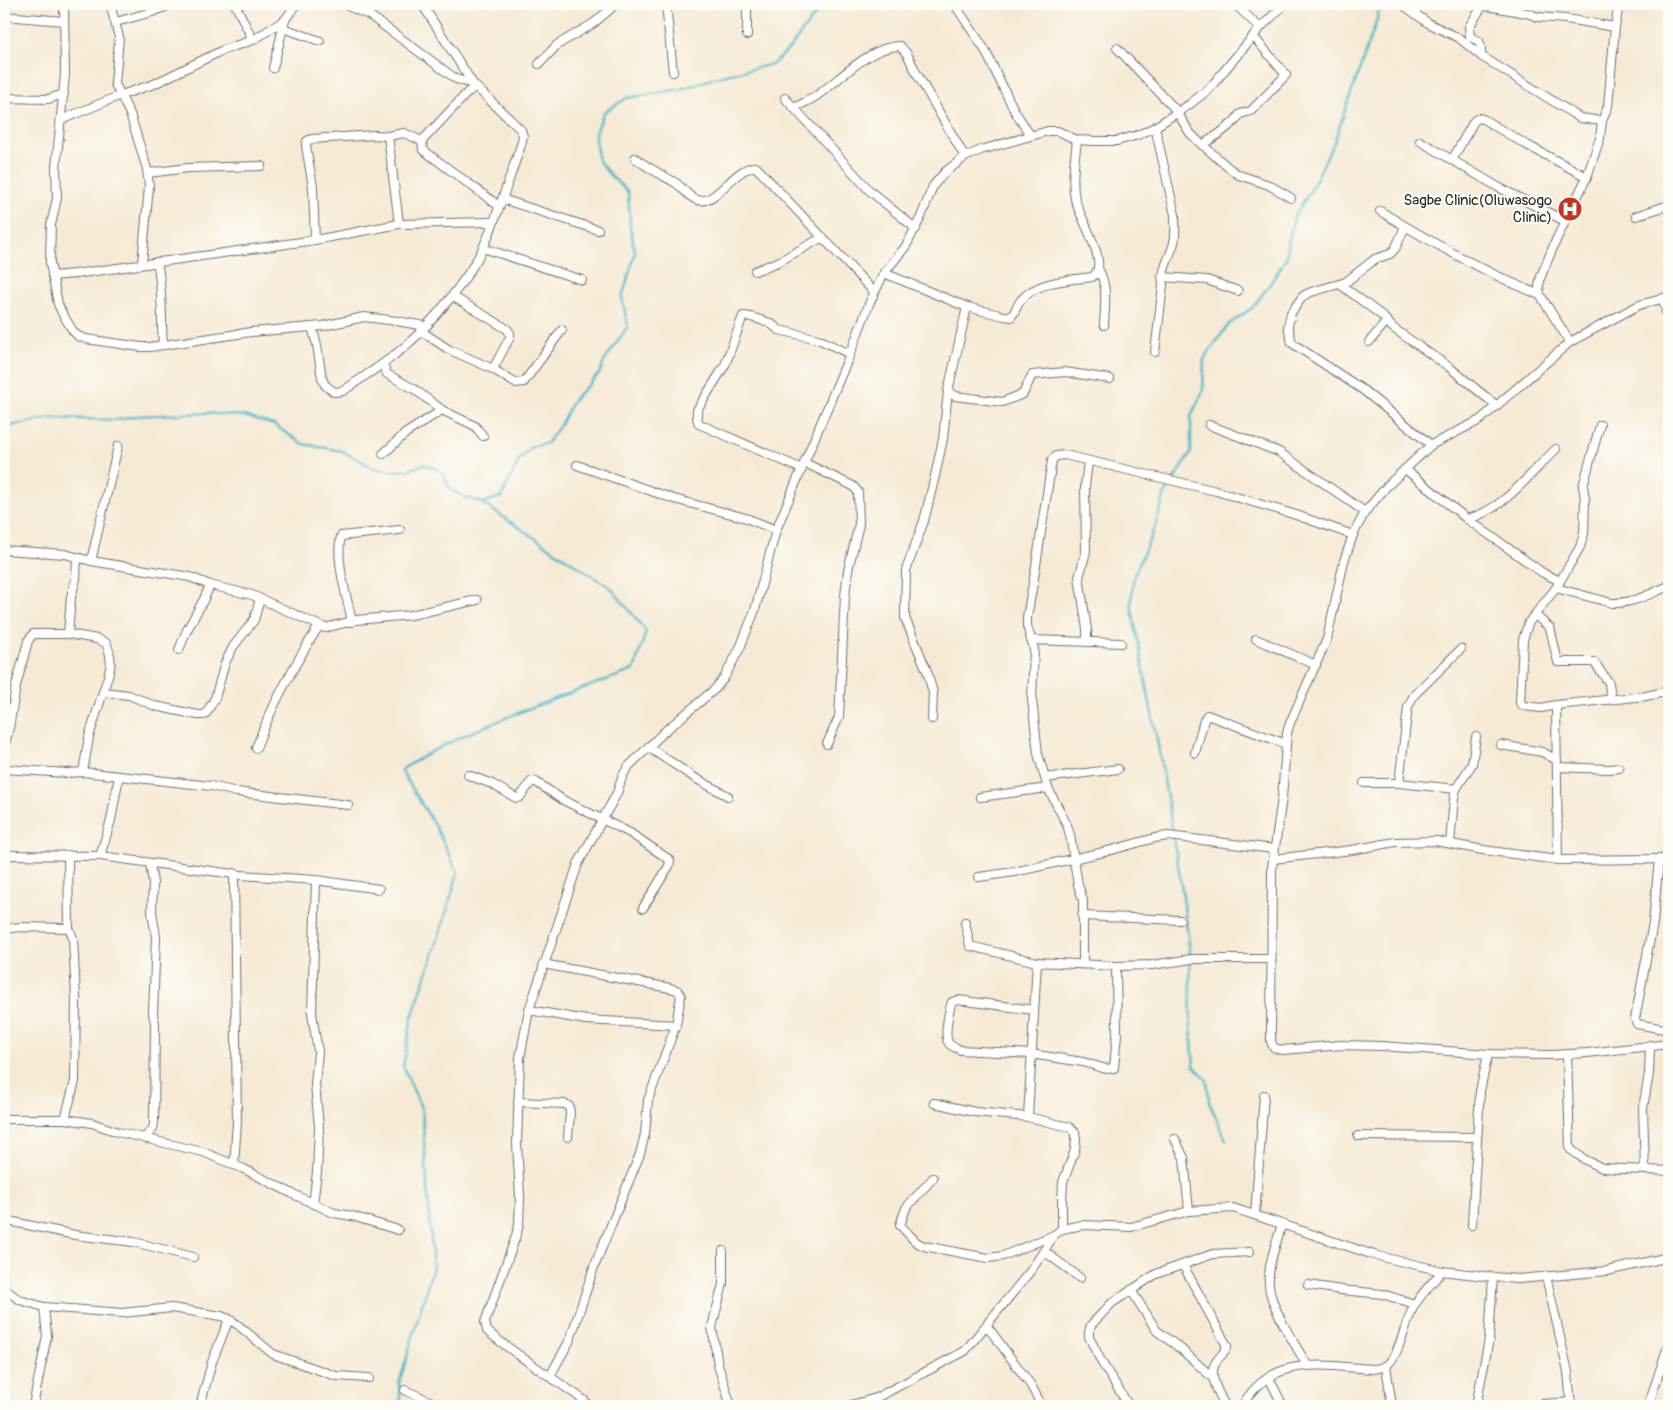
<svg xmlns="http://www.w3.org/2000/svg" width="1673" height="1410" viewBox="0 0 1673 1410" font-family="Pangolin,sans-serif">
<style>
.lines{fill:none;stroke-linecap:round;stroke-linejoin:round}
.stream{stroke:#4db6cb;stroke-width:2.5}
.minor-casing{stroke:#726e66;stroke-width:10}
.minor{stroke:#fff;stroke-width:8}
.labels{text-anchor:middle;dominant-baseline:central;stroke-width:4;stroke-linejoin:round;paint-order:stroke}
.poi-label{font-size:15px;fill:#2b2b2b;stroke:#fdfcf7;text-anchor:end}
</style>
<rect width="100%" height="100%" fill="#fdfcf7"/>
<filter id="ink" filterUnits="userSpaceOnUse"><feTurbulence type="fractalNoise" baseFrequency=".02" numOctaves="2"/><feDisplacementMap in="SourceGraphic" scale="10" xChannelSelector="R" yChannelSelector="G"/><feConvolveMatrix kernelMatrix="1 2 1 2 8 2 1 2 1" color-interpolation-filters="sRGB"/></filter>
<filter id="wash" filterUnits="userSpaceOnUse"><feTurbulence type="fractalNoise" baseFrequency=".0096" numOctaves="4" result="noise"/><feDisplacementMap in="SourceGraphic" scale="20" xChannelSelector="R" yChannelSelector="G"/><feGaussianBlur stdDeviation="1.12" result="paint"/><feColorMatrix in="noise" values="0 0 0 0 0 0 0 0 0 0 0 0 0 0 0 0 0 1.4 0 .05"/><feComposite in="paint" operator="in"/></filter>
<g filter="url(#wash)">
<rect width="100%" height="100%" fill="#f5ead4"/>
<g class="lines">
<g class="stream">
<path d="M4,427L53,418L116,420L136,416L207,413L244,416L274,425L303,444L342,451L374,468L392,471L408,470L424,464L441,471L451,490L464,497L482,503L501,497L519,460L531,447L547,443L559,427L573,400L599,374L605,360L628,326L622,298L635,253L630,226L628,192L610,175L598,160L595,135L604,112L627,98L681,89L718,77L773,64L789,49L817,12L839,4"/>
<path d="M1226,1140L1209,1102L1207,1080L1194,1066L1191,1029L1190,952L1182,890L1161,761L1131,604L1134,575L1155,527L1165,494L1191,452V416L1203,391L1204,359L1228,325L1252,308L1270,284L1286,259L1290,234L1295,215L1311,190L1334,142L1376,23L1380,4"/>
<path d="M401,1406L399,1384L433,1267L422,1110L403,1066L412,1017L437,943L458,873L434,824L401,770C434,748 471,732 508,717C550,700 592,685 634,670L646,631L611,588L482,503"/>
</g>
</g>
</g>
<g filter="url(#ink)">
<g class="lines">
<defs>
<g id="minor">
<path d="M64,4L65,75L56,167L57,198L51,225L50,263L58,304L62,313L73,331L78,336L86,339L141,347H150L251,332L323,326L364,317L397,321L425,326"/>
<path d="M110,4L119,37L115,84L130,114L147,169L149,186L142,264"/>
<path d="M235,4L253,40L285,20"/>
<path d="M343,4L369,15L456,79L473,84"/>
<path d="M666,4L673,72"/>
<path d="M1235,4L1260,28"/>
<path d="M1402,4L1428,23L1459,38L1481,56"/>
<path d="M1487,4V6L1483,5L1469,27L1470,37L1479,41L1481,47V56L1580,118L1602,121"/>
<path d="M1487,6L1527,13L1538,17L1566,19L1615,27"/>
<path d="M957,8L985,50L1014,110L1030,135"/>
<path d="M4,16L64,21"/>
<path d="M116,22L152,12L172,4"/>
<path d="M283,28L320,41"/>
<path d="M747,35V4"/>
<path d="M1117,48L1175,109L1190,133L1198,141L1230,169L1239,175L1269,185L1291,198"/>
<path d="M539,64L557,45L594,23L616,4"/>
<path d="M273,68L285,20L296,4"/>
<path d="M4,98L48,99L64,94"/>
<path d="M785,98L870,191L916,229"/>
<path d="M794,108C801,104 808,101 815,97C839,81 869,46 900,46L907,54L917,74L965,157"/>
<path d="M61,120L121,95L154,84L223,50L253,40"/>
<path d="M1155,127L1175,215C1175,224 1176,234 1174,243C1170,257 1161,270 1163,285L1155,352"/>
<path d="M388,136L399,224L493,222"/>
<path d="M422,141L468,92L475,87"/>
<path d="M1420,141L1498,187L1565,221"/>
<path d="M1202,145L1219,134L1235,121L1240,114L1251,111L1286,75L1253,36"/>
<path d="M635,158C648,168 662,175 676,183C683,188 688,197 697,200C716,206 735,166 756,167L874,292"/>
<path d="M1452,160L1474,121L1478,118L1483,119L1525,144L1587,177"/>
<path d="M148,173L188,168L261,166"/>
<path d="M502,199L598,230"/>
<path d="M1380,211C1432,243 1484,272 1540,295"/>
<path d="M1636,216L1669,205"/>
<path d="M1405,227L1395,249L1390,254L1375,259L1346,282L1311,292L1303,296L1291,313L1288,326L1292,343L1363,390L1431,445"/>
<path d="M315,240L313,187L306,146L307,141L312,139L375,135L388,136L404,133L422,141L423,150L499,206"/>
<path d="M483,248L582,280"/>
<path d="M157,262C163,288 161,318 163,345"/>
<path d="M1099,270C1108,287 1105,306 1104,325"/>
<path d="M755,271L780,261L823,237"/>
<path d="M884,273L967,307L1004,316L1011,317C1015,312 1017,305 1021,300C1037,281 1069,280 1092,277C1112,266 1078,215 1075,199C1071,180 1075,159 1077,140"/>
<path d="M52,276L75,274L315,240L399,224"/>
<path d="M1162,277L1207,280L1238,291"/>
<path d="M1341,285L1381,315L1387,321"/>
<path d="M452,296L507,329L510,333V337L493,369"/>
<path d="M1669,297L1639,305L1570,342L1480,420L1431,445L1387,486L1365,512L1353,535L1344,561L1327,639L1290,723L1287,733L1282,798L1272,868L1271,1041C1273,1049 1276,1049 1283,1050L1341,1045L1382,1046L1488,1054L1552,1055L1587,1053L1669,1044"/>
<path d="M1663,298L1669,325"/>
<path d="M312,327L317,345L322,378L325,385L334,392L343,391C363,377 384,364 402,349C430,326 467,281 483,248C498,215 509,179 521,145L523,136L521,130L473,84L422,4"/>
<path d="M421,331L448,349L493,369L515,383L524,382L562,330"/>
<path d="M1369,342L1387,321L1393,328L1449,367L1497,406"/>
<path d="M1570,342L1540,295L1539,286L1541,276L1557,238L1587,177L1600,138L1602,121L1608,106L1615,27L1619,4"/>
<path d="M383,364L387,374L414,389L442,410L475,426L483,436"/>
<path d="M948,391L955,396L1002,402L1023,394L1032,375L1065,372L1110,379"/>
<path d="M1209,425L1279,452L1365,512"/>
<path d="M1600,425L1583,486L1585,499L1584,533L1580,547L1556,588L1529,622L1526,630L1523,640L1520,703L1524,706L1541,708L1556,705L1646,696L1669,691"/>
<path d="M383,454L406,433L442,410"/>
<path d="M805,463L853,486L858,492L859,524L848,570L845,596L839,717L827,744"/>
<path d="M577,465L674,499L746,518L776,530"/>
<path d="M802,469L699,424L697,418V410L725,365L743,316L751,317L770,323L779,330L818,339L850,354"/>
<path d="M1405,469L1467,519L1543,573L1560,581"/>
<path d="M1467,519C1502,511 1531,473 1556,449"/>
<path d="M4,550L65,554L91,561L190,577L210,585L252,595L325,628L356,620L411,615L477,600"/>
<path d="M77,558L76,579L71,597L68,634L97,639L106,643C115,663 109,672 103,692L129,695L155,706L198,715H204L207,712L215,698L225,663L233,647L254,620L260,599"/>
<path d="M91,561L118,446"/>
<path d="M1556,588L1612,603C1633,604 1651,593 1669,586"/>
<path d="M1535,615L1550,628L1558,662H1594L1609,683L1611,699"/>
<path d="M352,622C347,596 335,561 341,536L400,530"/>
<path d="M1256,639L1316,665"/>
<path d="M1031,640L1121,643"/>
<path d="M1087,642V629L1079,577L1086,552L1085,486L1088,462"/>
<path d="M179,650L186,632L204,599L210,585"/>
<path d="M1556,705L1558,860"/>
<path d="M932,719L933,693L927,671L905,618L906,570L924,521L935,476L943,439L948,391L967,307"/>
<path d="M1501,745L1542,752L1557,760"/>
<path d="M4,747L9,728L16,686L28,641L33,634H68"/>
<path d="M648,747L695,778L728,796"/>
<path d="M256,748C272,705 294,665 319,626"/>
<path d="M1195,753L1204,720L1207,715L1286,744"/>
<path d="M1557,767L1609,769L1619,768"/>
<path d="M4,769L67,773L83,772L211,786L237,792L348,805"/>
<path d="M83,772L89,737L103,692"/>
<path d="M468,775L492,784L516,798L520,797L532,781L536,782L563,800L630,833L670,860L669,866L643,908"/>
<path d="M1045,778L1118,769"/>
<path d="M1364,783H1399L1456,789"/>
<path d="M1399,783L1408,707L1414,695L1461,649"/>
<path d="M980,797L1048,788"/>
<path d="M1450,843L1454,798L1456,789L1472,764L1476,737"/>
<path d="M4,855L100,856L241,875L316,880L312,1013L318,1052L315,1084L319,1127L317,1172L313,1204"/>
<path d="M100,856L111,820L119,776"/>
<path d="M1273,859L1352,850L1395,842L1436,841L1483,850L1558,860L1659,859L1669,860"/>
<path d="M1659,859L1653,923L1635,1019L1637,1024L1669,1030"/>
<path d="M234,873L237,1122L234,1165"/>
<path d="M979,877L1014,872L1108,851L1155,838L1168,836L1274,849"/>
<path d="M316,880L379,889"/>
<path d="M1082,916L1180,920"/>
<path d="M965,922L970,946L1037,962L1116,966L1152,965L1192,959H1271"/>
<path d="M4,929L20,927L69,928"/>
<path d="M543,964L670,988L677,990L681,995L676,1025L648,1100L645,1134L640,1154L594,1267L570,1340L550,1376"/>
<path d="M1083,964V900L1078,885L1070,835L1067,825L1048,788L1038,754L1032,699L1034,649L1027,626V617L1035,572L1052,460L1056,456L1065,455L1216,491L1296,515L1353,535"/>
<path d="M529,1010L586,1020L676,1025"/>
<path d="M1034,1010L958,1000L952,1002C949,1010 944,1034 948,1042C950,1047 957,1048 961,1050L1031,1054L1083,1062L1106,1069L1114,1068L1117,1034L1116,966"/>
<path d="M1567,1054L1570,1149L1584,1159L1602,1168L1669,1171"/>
<path d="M518,1102L565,1104L569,1106L570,1113L568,1137"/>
<path d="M934,1103L975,1112L1028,1117L1069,1127L1075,1132L1076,1139L1075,1150L1063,1182L1062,1199V1229"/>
<path d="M1028,1117L1037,962"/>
<path d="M4,1119H65L92,1123L118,1132L203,1152L244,1169L293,1194L334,1213L352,1216L398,1230"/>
<path d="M65,1119L75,1081L76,998L73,938L69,928L68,855"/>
<path d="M1358,1136L1477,1137"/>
<path d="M145,1137L153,1129L154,1123L155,1023L153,1014L156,937L152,912L153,883L150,863"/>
<path d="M1175,1139L1184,1158L1189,1211"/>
<path d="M1645,1170L1643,1108L1649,1074L1650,1045"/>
<path d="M933,1178L906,1208L900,1225L916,1242L924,1246L988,1258L1003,1256L1054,1235"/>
<path d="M1255,1214L1264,1095"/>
<path d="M4,1220L75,1235L134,1242L193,1257"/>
<path d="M1282,1224C1276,1245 1265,1270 1270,1292C1274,1312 1296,1346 1307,1365"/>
<path d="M1472,1225L1480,1091L1488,1054"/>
<path d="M723,1251V1284L712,1327L718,1365L731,1406"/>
<path d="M1044,1251L1080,1278"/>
<path d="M1183,1265L1227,1346C1224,1355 1221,1354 1216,1362C1207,1375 1219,1393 1225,1406"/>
<path d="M1546,1276L1568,1372L1571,1406"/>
<path d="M1308,1285L1341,1290L1382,1294L1415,1304"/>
<path d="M4,1289L20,1300L44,1307L122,1313L172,1308L221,1316L229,1319L238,1325L273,1354L336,1376L369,1378"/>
<path d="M1131,1290L1157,1331L1181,1349L1213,1378"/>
<path d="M987,1326L1030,1384L1042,1406"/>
<path d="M1386,1366L1392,1406"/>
<path d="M1269,1378L1283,1406"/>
<path d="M405,1390L440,1406"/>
<path d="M33,1406L47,1336L44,1307"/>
<path d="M200,1406L212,1362L229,1319"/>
<path d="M588,1406L585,1401C552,1377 518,1357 487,1331L485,1322L515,1239L519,1225L520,1197L517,1143L520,1058L529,1010L578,864L617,793L623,775L629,766L665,731L715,689L724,678L740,648L755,610L776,530L850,354L869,304L884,273L906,246L921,217L933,186L945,172L965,157L981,150L1048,131H1058L1077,140L1095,141H1117L1138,135L1155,127L1190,104L1209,89L1260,28L1285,4"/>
<path d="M848,1406L876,1398L965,1351L1032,1269L1054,1235L1062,1229L1072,1227L1083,1225L1131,1227L1189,1211L1233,1208L1374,1255L1442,1271L1493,1277L1518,1279L1607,1271L1669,1257"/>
<path d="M1129,1406L1102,1363L1089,1337V1332L1091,1325L1112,1303L1156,1274L1213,1254L1250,1252"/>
<path d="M1242,1406C1273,1353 1322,1366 1374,1369C1380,1368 1384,1368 1388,1364C1400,1354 1406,1319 1415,1304C1423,1292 1433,1282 1442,1271"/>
<path d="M1476,1406L1489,1339L1493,1277"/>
<path d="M1540,1406L1543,1404L1571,1402"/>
<path d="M1648,1406L1669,1343"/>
</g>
</defs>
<use href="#minor" class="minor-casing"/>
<use href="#minor" class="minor"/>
</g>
</g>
<defs>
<symbol id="hospital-disc" viewBox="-11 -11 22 22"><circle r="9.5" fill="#c8321e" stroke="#fdfcf7"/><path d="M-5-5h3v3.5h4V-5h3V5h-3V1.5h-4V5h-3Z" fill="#fff"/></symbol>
</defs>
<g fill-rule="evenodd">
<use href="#hospital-disc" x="1556" y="195" width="28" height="28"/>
</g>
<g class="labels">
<g class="poi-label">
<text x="1552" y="200">Sagbe Clinic(Oluwasogo<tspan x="1552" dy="17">Clinic)</tspan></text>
</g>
</g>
<rect width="1673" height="1410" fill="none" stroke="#fdfcf7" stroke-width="20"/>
</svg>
